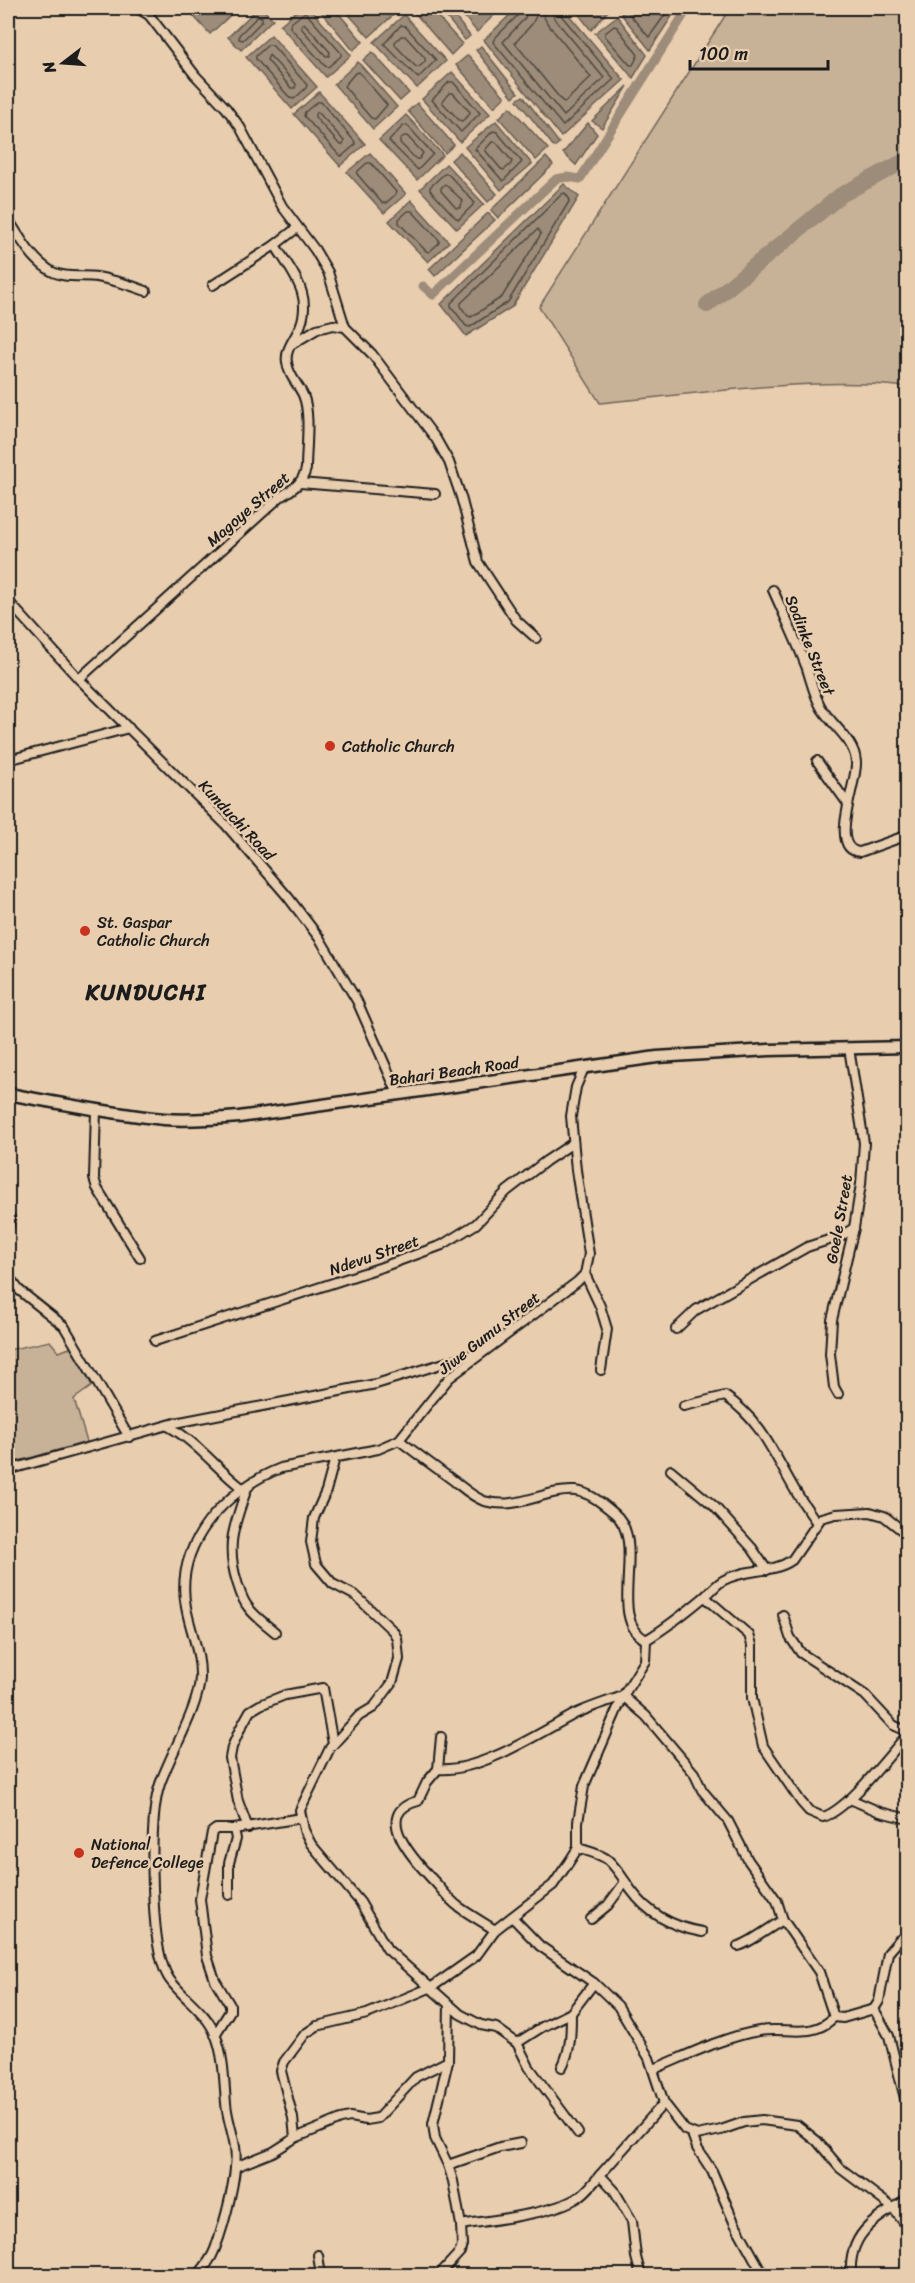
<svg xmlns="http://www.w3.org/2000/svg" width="915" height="2283" viewBox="0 0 915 2283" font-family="Sriracha,sans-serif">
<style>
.green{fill:#c7b197;stroke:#72665a;stroke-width:1.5}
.water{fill:#9d8c79;stroke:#695f54;stroke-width:1.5}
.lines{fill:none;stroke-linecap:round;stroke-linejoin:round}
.shore{stroke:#504941;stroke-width:1.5}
.canal{stroke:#9d8c79;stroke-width:9}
.river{stroke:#9d8c79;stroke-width:16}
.street-casing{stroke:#1c1c1c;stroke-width:12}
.secondary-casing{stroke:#1c1c1c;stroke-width:15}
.street{stroke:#e8cdaf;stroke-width:8}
.secondary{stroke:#e8cdaf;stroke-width:10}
.poi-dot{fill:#c8321e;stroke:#e8cdaf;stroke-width:2}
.labels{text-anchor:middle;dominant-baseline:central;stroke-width:5;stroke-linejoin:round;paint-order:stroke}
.street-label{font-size:16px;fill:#1c1c1c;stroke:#e8cdaf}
.poi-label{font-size:16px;fill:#1c1c1c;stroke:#e8cdaf;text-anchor:start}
.district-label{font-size:22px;font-weight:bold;letter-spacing:1.5px;fill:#1c1c1c;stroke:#e8cdaf}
</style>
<rect width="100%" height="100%" fill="#e8cdaf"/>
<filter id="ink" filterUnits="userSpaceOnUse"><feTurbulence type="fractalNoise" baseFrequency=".0167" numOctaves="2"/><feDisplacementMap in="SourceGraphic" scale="12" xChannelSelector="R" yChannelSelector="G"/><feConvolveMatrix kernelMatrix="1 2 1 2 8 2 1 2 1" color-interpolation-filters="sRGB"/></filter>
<g filter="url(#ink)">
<g class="green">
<path d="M730,8H907V387C810,376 698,394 600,403L539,307Z"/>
<path d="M50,1341L59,1352L72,1347L92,1386L74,1399L87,1442L8,1464V1350Z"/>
</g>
<g class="water">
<path d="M186,8H238L210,34Z"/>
<path d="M258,8H261L273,19L241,50L228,37Z"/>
<path d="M300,8H309L351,55L326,77L280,25Z"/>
<path d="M318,8H334L363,42L353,50Z"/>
<path d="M343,8H401L369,37Z"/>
<path d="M419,8H430L462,44L451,55L414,12Z"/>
<path d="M439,8H448L470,36L465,40Z"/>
<path d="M457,8H490L495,14L477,32Z"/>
<path d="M517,8H563L624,80L561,137L484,40Z"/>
<path d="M574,8H605L608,11L591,30Z"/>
<path d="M627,8H669L674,13L650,50L621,14Z"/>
<path d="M404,15L446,61L417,88L374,42Z"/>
<path d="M617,16L647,55L633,78L595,33Z"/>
<path d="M271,35L317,87L292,109L246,57Z"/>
<path d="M481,46L518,93L513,97L476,50Z"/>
<path d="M372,52L409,93L400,101L363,60Z"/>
<path d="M468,55L505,97L494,107L456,65Z"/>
<path d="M358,62L397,107L373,129L334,84Z"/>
<path d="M452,72L490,114L460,142L422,99Z"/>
<path d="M628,86L602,128L592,121Z"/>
<path d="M319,92L365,144L340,166L294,114Z"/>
<path d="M523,96L559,143L554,147L517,100Z"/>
<path d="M417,103L454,145L445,153L408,111Z"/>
<path d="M510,107L548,149L536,160L499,118Z"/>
<path d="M406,115L443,155L417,180L379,140Z"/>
<path d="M496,121L532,164L501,190L465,147Z"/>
<path d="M588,123L597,134L576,165L563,153Z"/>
<path d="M460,152L497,194L488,202L451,160Z"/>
<path d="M370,153L406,194L384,213L347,172Z"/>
<path d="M546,157L553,165L498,218L491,210Z"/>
<path d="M446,164L484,204L457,229L420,189Z"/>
<path d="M564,184L579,197L512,307L466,336L441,304Z"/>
<path d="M411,200L449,242L428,262L389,221Z"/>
<path d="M488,213L495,220L435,276L429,269Z"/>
</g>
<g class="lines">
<g class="shore">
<path d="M521,8L519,14L494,39L493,42L563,126L614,79L560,14L559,8"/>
<path d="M528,8L525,18L503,42L564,116L604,78L554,18L552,8"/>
<path d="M631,8L630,15L649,37L665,15V8"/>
<path d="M541,11L547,23L591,77L565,102L562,101L515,43L532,24L538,12Z"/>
<path d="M305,12L341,53V56L328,67L325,66L290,27L291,23Z"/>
<path d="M258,16L262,17V21L243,40L239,39V35Z"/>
<path d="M304,23L330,52L329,56H326L301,28V25Z"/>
<path d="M401,25L405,26L436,60L418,78L384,44Z"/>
<path d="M614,26L617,27L638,55L633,65H630L605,36V33Z"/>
<path d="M401,36H405L425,58V62L419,67H416L395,45V42Z"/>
<path d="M268,45H272L307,85L306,88L294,99L290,98L256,59V56Z"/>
<path d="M269,55L296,84L295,88H291L267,60Z"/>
<path d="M359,72L387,105L375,119L371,118L344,86L355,73Z"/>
<path d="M449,82H453L480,113L461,132L432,100Z"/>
<path d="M449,93H453L470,112L469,115L462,121L459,120L442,102Z"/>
<path d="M317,102H321L355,142V145L342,156L339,155L304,116L305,112Z"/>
<path d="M318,112L344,141L343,145H340L315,117V114Z"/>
<path d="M407,125L433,154L418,170L389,141L403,126Z"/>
<path d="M493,131L497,132L522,162L503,181L475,149Z"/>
<path d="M404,136H407L423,153L419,159H416L400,143V139Z"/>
<path d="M492,142H496L512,161L511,164L504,170L501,169L485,150Z"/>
<path d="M367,163H371L396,192L395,195L386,203H382L357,174L358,171Z"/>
<path d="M444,174H448L474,202L473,205L459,219L456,218L430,190V187Z"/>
<path d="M445,184L463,201L460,208H456L441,191V188Z"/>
<path d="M565,193L570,200L508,302L470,327L466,326L451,306V303L562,194Z"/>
<path d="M408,211H412L439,240V243L429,252L426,251L399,223V219Z"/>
<path d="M538,229L541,234L502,297L471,317L468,316L461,307V303Z"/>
</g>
<path class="canal" d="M423,286L433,295L556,179L567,177L580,179L688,8"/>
<path class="river" d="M707,305L841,195L908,159"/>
<defs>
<g id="street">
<path d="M137,8L149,15L195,75L226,108L240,127L282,206L315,250L328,272L345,327"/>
<path d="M8,219C19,236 30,257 48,269C60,279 82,275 97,277C114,280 130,285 146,291"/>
<path d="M213,285L275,245L297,228"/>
<path d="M292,344L317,329L333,325L345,327L372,354L436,439L449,462L461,497L478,562L516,620L536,638"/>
<path d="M300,483L435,494"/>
<path d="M773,590C784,615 796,640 806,666C811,680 814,696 822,709C833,726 855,741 856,762C858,782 827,850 860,852L908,835"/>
<path d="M8,601L79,679L226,825L288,897L320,939L357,1001L398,1094"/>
<path d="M79,679L280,497C293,489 302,484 306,469C306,448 311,413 303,395C298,384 288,375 287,362C285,352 292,342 297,333C316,298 293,274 275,245"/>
<path d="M8,760L129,728"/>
<path d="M817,761L848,804"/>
<path d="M96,1110L94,1178L97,1188L140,1258"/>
<path d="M8,1229L10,1218"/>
<path d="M585,1274L600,1306L607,1329L601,1370"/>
<path d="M8,1276L19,1290L64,1326L129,1437"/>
<path d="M676,1329L696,1310L807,1247L841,1236L854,1228"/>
<path d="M155,1341L382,1267L442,1245L476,1224L507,1191L546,1161L573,1143"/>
<path d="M838,1394L834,1387L830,1354L832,1320L854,1228L861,1184L864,1143L849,1048"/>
<path d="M684,1406L725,1396C762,1421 774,1455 796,1492C803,1503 810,1513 817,1523"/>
<path d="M168,1426C197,1442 216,1468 242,1488L249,1486"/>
<path d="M399,1440C417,1454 435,1467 454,1481C463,1488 473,1497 484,1501C518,1511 544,1489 575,1491C589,1492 603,1504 614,1513C649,1542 605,1618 646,1640"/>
<path d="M335,1458L326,1491L314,1518L311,1542L316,1564L333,1584L356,1596L393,1631L397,1638L399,1659L392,1683L374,1707L359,1716L330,1748L300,1810L304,1830L311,1844L360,1902L387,1949L460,2014L481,2025L496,2028L517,2043L542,2027L571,2013L594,1983"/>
<path d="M8,1470L175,1423L376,1384L480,1352"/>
<path d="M671,1470L714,1506L752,1548L767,1570"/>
<path d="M247,1488C235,1524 225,1544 237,1582C240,1591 242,1600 248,1607C255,1617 266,1624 275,1632"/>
<path d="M705,1597L749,1635L752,1645V1698L763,1746L801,1802L809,1811L823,1817C848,1810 889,1755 908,1734"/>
<path d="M783,1615L790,1637L801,1653L865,1695L893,1725L908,1732"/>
<path d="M441,1737L438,1769L427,1782L418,1801C370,1813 415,1861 433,1880C441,1888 449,1900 459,1907C470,1915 483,1922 495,1930"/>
<path d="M438,1769C479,1773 539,1733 575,1714C590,1707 606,1702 623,1696L646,1716L694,1773L702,1790L728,1821L748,1860L777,1901L783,1920"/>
<path d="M850,1799L880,1812L908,1819"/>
<path d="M248,1828L238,1801L230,1758L232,1747L240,1729L250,1711L260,1705L285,1695L323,1688L333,1744"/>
<path d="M578,1848C587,1851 601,1854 608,1860C617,1868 624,1880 631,1890C649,1915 673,1927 702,1932"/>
<path d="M229,1895V1863L236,1839L234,1829L301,1818"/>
<path d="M512,1917L540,1946L594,1983L618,2006L649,2058L664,2103L685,2130L697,2135L721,2130L744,2122L762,2120L797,2125L817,2141L840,2168L893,2208L908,2228"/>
<path d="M591,1919L608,1905L625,1882"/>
<path d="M738,1946C747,1945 772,1926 783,1920L819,1972L834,2017L843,2018L874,2009L879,2001L888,1953L899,1940L908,1936"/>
<path d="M874,2009L889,2036L908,2110"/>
<path d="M215,2035L230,2011V2005L215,1980L207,1956L200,1899L212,1832L216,1829H234"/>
<path d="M517,2043L529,2067L578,2133"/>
<path d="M562,2067C571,2050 571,2032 571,2013"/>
<path d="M654,2069C688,2055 723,2037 759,2031C787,2026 812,2040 834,2017"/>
<path d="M692,2134L697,2148L712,2171L734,2222L764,2276"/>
<path d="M295,2138L341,2119L350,2117L366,2120L378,2118L416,2077L448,2061"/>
<path d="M448,2165L500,2147L521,2143"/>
<path d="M235,2167L273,2152L295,2138L293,2118L281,2071L284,2062L305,2034L317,2026L367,2014L432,1987L476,1956L495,1930L553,1885L569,1862L578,1848V1822L584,1786L623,1696L645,1661L646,1640C666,1628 685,1613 703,1598C710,1593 716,1584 724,1580C746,1568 772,1574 792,1560L821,1518L836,1514L870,1512L884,1516L908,1535"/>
<path d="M461,2225C492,2220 551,2214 577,2198C586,2193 593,2183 600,2175"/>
<path d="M318,2255L321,2276"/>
<path d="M197,2276C204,2268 211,2260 215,2249C224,2225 239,2172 235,2147C233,2133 227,2118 226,2103C224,2080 224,2058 216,2036C207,2012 184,1999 170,1980C156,1961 154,1912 153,1888C152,1859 151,1810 160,1784C171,1752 198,1710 200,1678C201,1653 190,1630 186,1607C174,1544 226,1489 281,1468L378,1449L399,1440L449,1378L577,1282L585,1274L589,1254L576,1170L571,1116L576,1087L584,1068"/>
<path d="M438,2276L460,2252L462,2245L461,2225L453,2181L448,2165L435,2138L433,2124L448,2061L449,2004"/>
<path d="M641,2276L636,2257L632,2221L614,2190L600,2175L664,2103"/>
<path d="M851,2276C848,2233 875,2219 908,2199"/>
</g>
<path id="secondary" d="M8,1094C59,1103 112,1114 164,1119C189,1121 214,1119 239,1117L657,1057L769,1050L908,1047"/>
</defs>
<use href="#street" class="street-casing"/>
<use href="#secondary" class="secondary-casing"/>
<use href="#street" class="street"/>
<use href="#secondary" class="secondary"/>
</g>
</g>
<g class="poi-dot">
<circle cx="330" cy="746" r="6"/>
<circle cx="85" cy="931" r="6"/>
<circle cx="79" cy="1853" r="6"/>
</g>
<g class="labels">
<g class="street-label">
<text transform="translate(248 509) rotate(-41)">Magoye Street</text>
<text transform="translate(810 645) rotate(68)">Sodinke Street</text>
<text transform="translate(237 820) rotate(47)">Kunduchi Road</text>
<text transform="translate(454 1071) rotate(-8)">Bahari Beach Road</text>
<text transform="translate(839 1219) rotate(-80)">Goele Street</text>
<text transform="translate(374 1255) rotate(-19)">Ndevu Street</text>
<text transform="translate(489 1333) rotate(-38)">Jiwe Gumu Street</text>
</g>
<g class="poi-label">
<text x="342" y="746">Catholic Church</text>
<text x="97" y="922">St. Gaspar<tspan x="97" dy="18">Catholic Church</tspan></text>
<text x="91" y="1844">National<tspan x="91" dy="18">Defence College</tspan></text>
</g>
<g class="district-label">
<text x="146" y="992">KUNDUCHI</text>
</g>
</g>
<rect width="915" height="2283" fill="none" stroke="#e8cdaf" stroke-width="30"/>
<rect x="15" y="15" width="885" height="2253" fill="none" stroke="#1c1c1c" stroke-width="2" filter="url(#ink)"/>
<g transform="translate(63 63) rotate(253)" stroke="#e8cdaf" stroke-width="4.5" paint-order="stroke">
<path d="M0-4.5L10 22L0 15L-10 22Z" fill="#1c1c1c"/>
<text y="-9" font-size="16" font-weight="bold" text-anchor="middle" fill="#1c1c1c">N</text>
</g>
<path d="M690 60v9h138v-9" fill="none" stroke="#1c1c1c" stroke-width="3"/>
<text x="699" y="60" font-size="18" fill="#1c1c1c" stroke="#e8cdaf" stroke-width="4.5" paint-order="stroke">100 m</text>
</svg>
